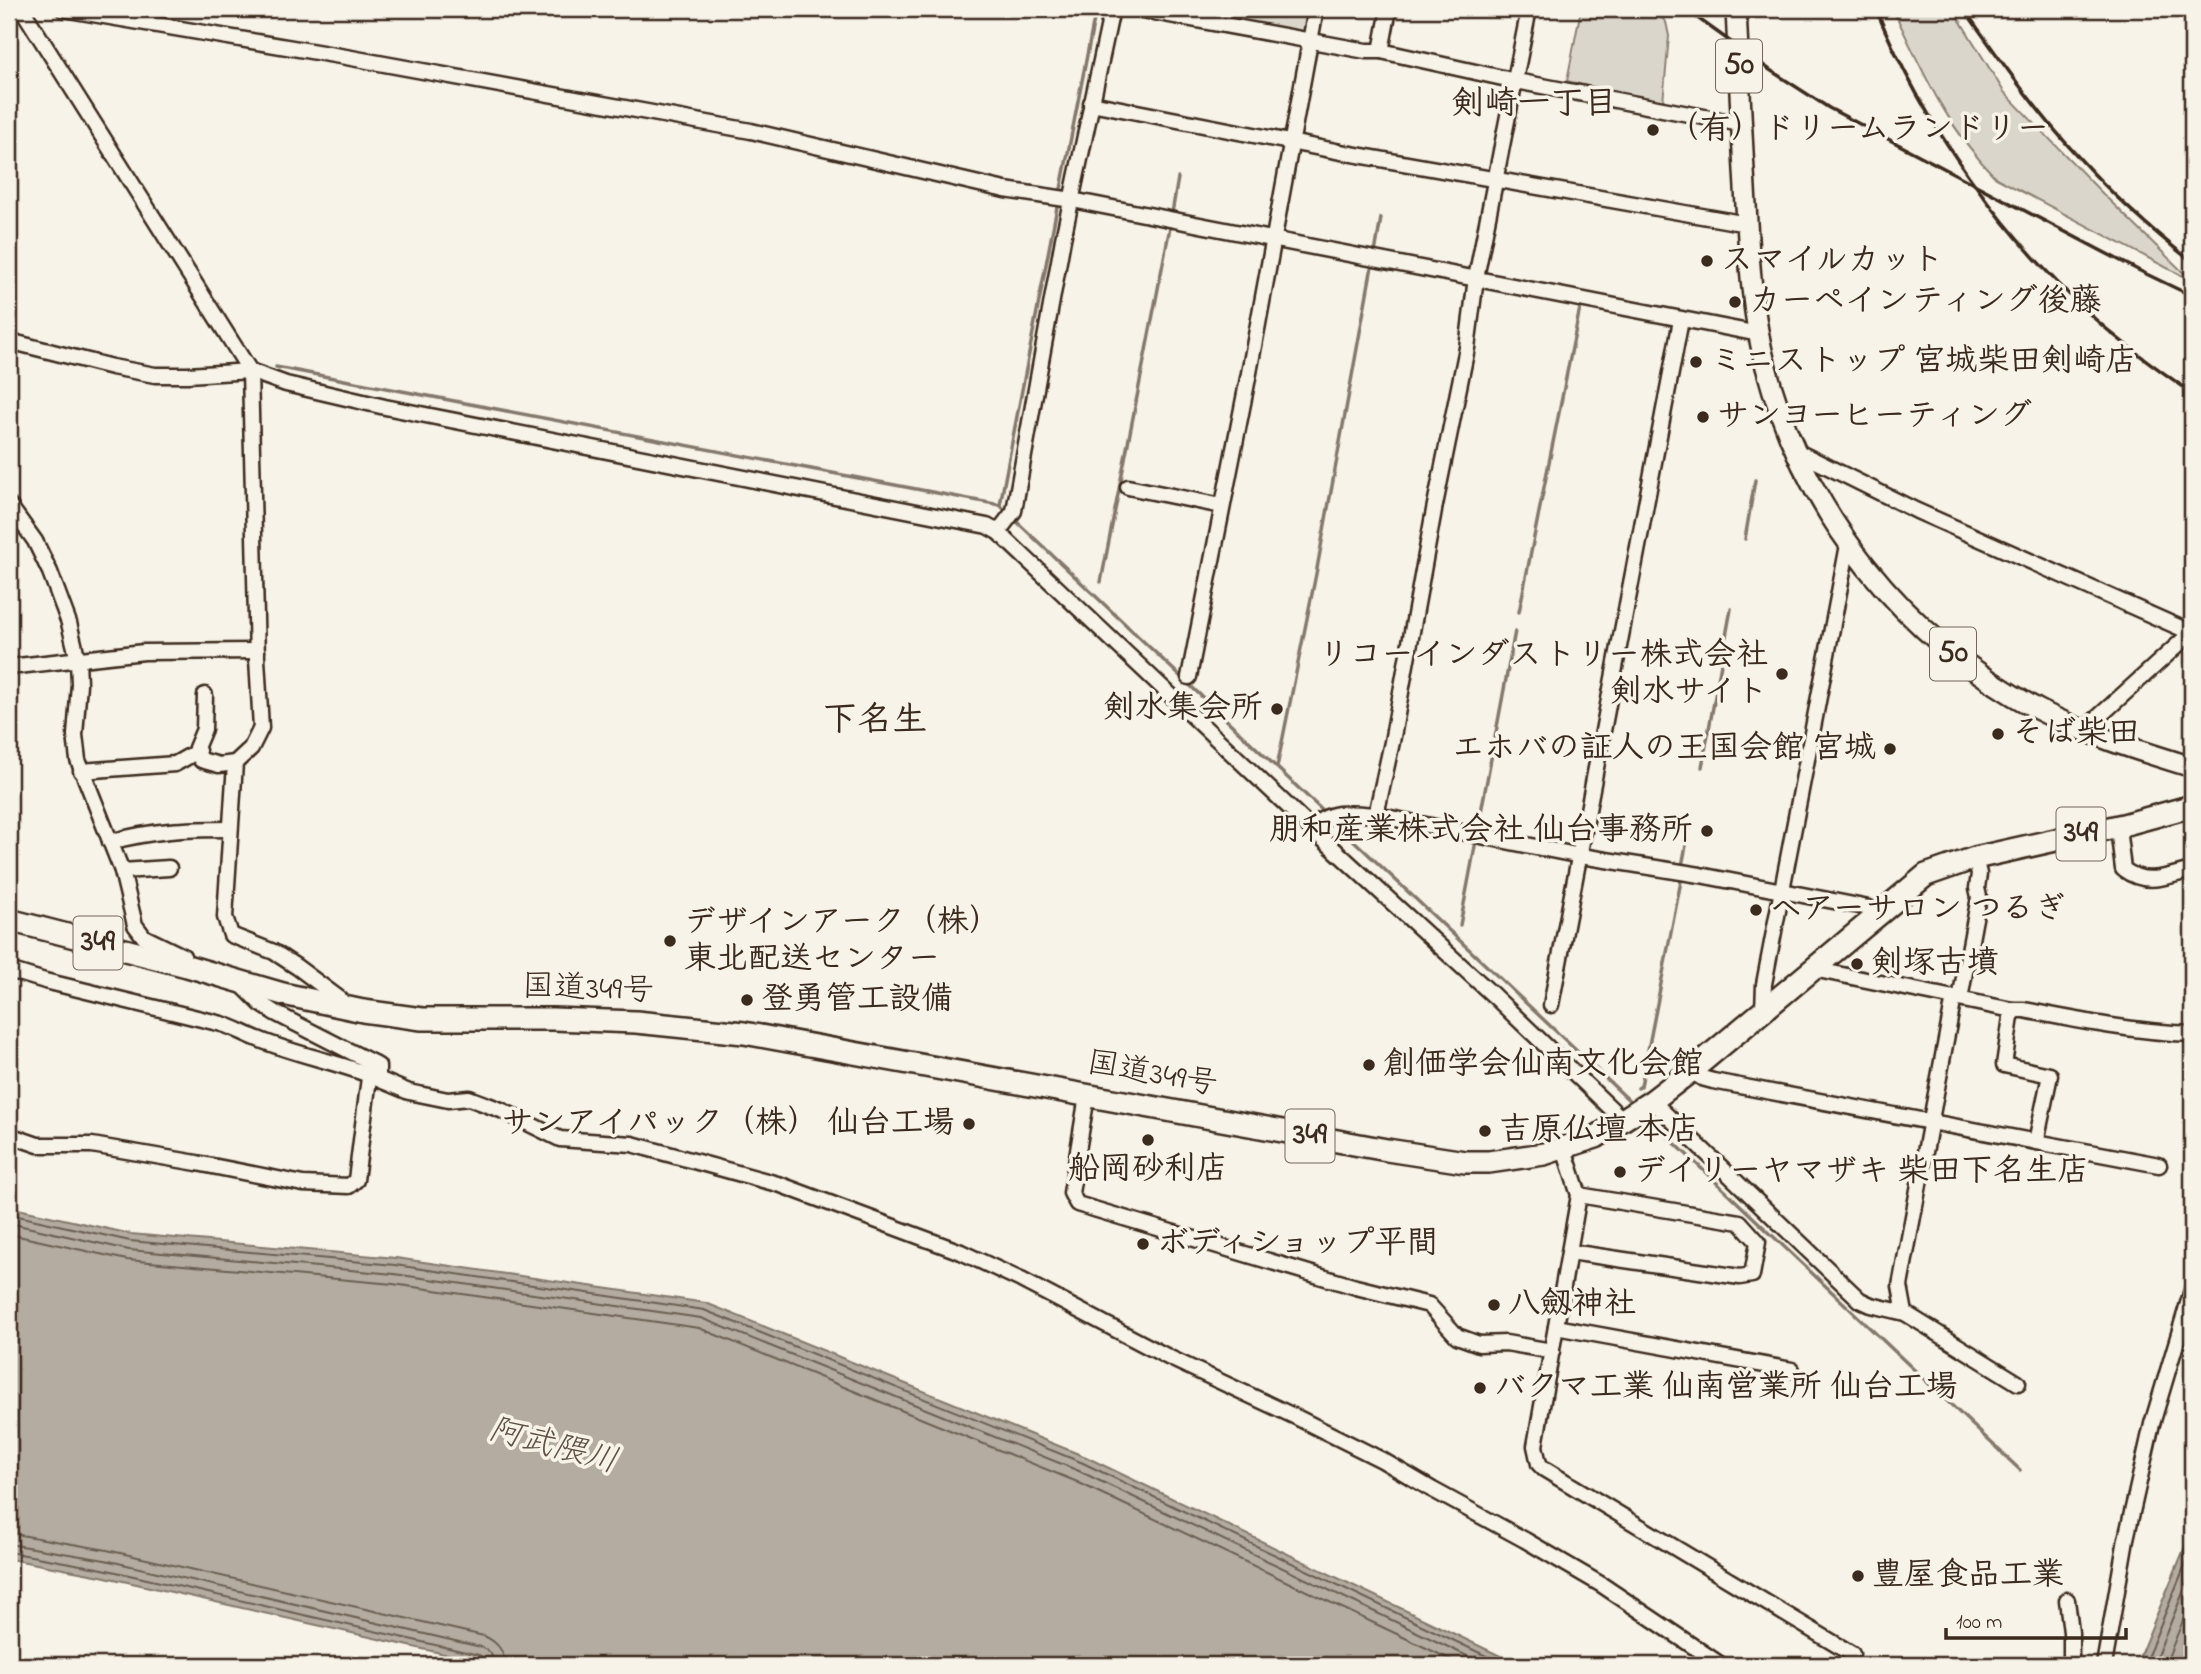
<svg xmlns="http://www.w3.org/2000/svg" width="2201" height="1674" viewBox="0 0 2201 1674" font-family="'Indie Flower','Klee One',sans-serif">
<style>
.green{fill:#dbd6cb;stroke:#8b8074;stroke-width:2}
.water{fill:#b4aca0;stroke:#84786c;stroke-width:2}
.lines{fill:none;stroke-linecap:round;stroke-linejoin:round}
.shore{stroke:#6b5e52;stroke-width:2}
.stream{stroke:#84786c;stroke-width:3.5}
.minor-casing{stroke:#3b2a1e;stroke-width:19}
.major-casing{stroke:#3b2a1e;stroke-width:24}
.highway-casing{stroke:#3b2a1e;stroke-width:26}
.minor{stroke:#f7f3e8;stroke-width:14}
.major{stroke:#f7f3e8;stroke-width:19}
.highway{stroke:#f7f3e8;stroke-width:21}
.rail{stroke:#3b2a1e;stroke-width:3.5}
.poi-dot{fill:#3b2a1e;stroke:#f7f3e8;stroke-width:2.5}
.labels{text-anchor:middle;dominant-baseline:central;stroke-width:7;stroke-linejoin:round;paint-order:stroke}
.shield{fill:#f7f3e8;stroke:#73665b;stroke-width:2}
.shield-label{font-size:30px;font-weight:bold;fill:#3b2a1e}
.poi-label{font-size:32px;font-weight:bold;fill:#3b2a1e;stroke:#f7f3e8;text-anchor:start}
.street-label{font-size:32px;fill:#3b2a1e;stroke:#f7f3e8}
.neighbourhood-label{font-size:33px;font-weight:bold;fill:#3b2a1e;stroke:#f7f3e8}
.water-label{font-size:33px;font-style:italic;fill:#5f5145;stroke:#f7f3e8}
.quarter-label{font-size:35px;font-weight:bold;fill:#3b2a1e;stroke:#f7f3e8}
</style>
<rect width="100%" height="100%" fill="#f7f3e8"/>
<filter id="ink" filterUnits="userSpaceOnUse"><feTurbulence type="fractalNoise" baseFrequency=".0143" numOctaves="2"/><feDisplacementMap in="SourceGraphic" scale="14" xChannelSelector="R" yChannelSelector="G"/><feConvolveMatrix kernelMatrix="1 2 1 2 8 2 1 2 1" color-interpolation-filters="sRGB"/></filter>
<g filter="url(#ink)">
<g class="green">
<path d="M1207,9H1313L1310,25L1300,33L1212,14Z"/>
<path d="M1581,9H1653L1666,22L1669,36L1663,102L1593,90L1592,87L1567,81Z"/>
<path d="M1893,9H1953L2004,92L2103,194L2192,281L1996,178C1947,128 1922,71 1893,9Z"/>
</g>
<g class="water">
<path d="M9,1207L131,1234L396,1258L706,1303L1086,1457L1519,1665H493L101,1576L9,1559Z"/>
<path d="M2192,1530V1665H2136Z"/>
</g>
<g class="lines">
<g class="shore">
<path d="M9,1214L130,1241L395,1265L704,1310L1083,1463L1505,1665"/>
<path d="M9,1223L129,1250L394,1274L701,1318L1079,1471L1486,1665"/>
<path d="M9,1234L127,1260L393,1284L699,1328L1075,1481L1462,1665"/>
<path d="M9,1533L107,1550L484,1636C498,1642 504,1651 505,1665"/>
<path d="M9,1544L105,1560L481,1647L491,1653L494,1665"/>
<path d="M9,1552L103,1569L479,1655L484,1658L485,1665"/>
<path d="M2144,1665L2192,1548"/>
<path d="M2153,1665L2192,1571"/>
<path d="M2165,1665L2192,1598"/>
</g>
<g class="stream">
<path d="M1060,194L1096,9"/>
<path d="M1172,213L1178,178"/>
<path d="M1375,253L1381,218"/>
<path d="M276,367L1000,505L1009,514"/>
<path d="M1000,505L1058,202"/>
<path d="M1014,519L1326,814"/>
<path d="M1745,539L1755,480"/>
<path d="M1101,582L1170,227"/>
<path d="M1519,612L1581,303"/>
<path d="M1277,767L1316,574L1372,266"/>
<path d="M1702,767L1731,609"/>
<path d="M1332,820L1634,1105"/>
<path d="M1478,828L1515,631"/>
<path d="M1682,866L1690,825"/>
<path d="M1460,925L1476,841"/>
<path d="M1638,1088L1641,1086L1681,881"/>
<path d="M1645,1115L2020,1470"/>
</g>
<defs>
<g id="minor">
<path d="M22,9L250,371L257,659L261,728L251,748L235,763L225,917L231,935L274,952L297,967L340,999L345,1007"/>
<path d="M63,9L346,57L751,131L1005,190L1072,200L1759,334"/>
<path d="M1137,9L1366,51H1381L1516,81L1741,124"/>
<path d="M9,12L11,9"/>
<path d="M1381,51L1389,9"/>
<path d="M1091,103L1346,153L1747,224"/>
<path d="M9,341L112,367L155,375H188L250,371L286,384L385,407L987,526L998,532L1312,829L1494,996L1623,1120"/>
<path d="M1794,450L1917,511L2192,633"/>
<path d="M1128,487L1222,506"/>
<path d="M9,505L35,541L50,572L69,623L78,660L79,684L75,735L78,760L122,871L135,925L144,937L183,956L187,966"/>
<path d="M998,532L1014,511L1063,239L1112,9"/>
<path d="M9,667L144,652L257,651"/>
<path d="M1189,677L1249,373L1316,9"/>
<path d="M205,695L204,729L196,748L201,760L219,765L235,763"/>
<path d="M2084,730L2192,632"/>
<path d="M81,771L175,764L198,751"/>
<path d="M1376,815L1392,742L1434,510L1467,348L1476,278L1529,9"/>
<path d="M2123,825L2119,836L2123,869C2147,887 2166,876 2192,870"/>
<path d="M1312,829C1327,809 1354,813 1376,815L1581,856L1700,875L1869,908L1879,912"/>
<path d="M110,842C154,830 185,829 230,829"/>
<path d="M122,871L169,868"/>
<path d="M1813,969L2012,1010H2024C2080,1021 2135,1032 2192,1034"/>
<path d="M9,970L45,981L222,1024C235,1028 245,1034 258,1039C294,1054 333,1061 369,1075"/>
<path d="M1960,999L1979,897L1977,888L1979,874L1975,858"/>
<path d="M1551,1005L1681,320"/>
<path d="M2012,1010L2004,1065L2050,1075L2036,1142"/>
<path d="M1763,1011L1764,984L1848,545"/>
<path d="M371,1062L378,1066V1079L409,1092L448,1100L469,1098L501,1110L560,1139L632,1144L781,1185L961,1252L1021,1280L1170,1358L1298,1418L1382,1460L1433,1490L1525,1540L1602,1585L1721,1665"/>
<path d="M1691,1071L1702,1078L1713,1081L2159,1165"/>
<path d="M1087,1096L1071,1193L1077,1204L1356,1287L1429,1305L1457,1336L1479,1344L1506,1343L1552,1351"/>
<path d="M1652,1101L1860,1300L1871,1305L1905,1313L2018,1383"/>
<path d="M9,1135L38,1145H92L197,1163L303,1184L349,1186L356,1180L371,1062L275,1013L261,1004L239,982"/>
<path d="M1564,1149L1579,1195L1535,1446L1539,1464L1544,1469L1852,1654"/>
<path d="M1570,1252L1740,1277L1752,1275L1758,1242L1740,1222L1579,1195"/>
<path d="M1905,1313L1900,1286L1954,997"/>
<path d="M1556,1327L1792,1370"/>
<path d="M2067,1600L2071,1632V1665"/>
<path d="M2104,1665L2126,1539L2152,1424L2192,1290"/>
</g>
<path id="major" d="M1736,9C1739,74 1742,139 1746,205C1749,259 1752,315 1766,367C1805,515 1904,638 2039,710C2087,735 2140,751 2192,767"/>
<path id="highway" d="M9,920L187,966L283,994L363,1011L422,1019H553L636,1022L744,1033L1387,1150L1465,1162H1489L1544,1154L1596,1137L1652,1101L1691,1071L1926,875L1975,858L2123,825L2192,806"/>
</defs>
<use href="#minor" class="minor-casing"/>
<use href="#major" class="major-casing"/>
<use href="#highway" class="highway-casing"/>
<use href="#minor" class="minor"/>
<use href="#major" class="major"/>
<use href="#highway" class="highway"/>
<g class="rail">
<path d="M1685,9L1770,70L1829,108L2138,270L2192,296"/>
<path d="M1876,9C1924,126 2002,234 2095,319C2125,346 2159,370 2192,393"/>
<path d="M1964,9C2001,61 2038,114 2082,161C2115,198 2153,231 2192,262"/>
</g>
</g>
</g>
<g class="poi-dot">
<circle cx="1653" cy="130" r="7"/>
<circle cx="1707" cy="261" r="7"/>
<circle cx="1735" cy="302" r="7"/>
<circle cx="1696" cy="362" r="7"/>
<circle cx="1703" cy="417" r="7"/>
<circle cx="1782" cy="674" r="7"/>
<circle cx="1277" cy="709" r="7"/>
<circle cx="1998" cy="734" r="7"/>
<circle cx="1890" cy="749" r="7"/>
<circle cx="1707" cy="831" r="7"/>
<circle cx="1756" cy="910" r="7"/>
<circle cx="670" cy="941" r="7"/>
<circle cx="1857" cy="964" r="7"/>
<circle cx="747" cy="1000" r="7"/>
<circle cx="1369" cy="1065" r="7"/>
<circle cx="969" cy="1124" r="7"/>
<circle cx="1485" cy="1131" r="7"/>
<circle cx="1148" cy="1140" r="7"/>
<circle cx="1620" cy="1172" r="7"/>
<circle cx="1143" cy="1244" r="7"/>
<circle cx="1494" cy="1305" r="7"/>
<circle cx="1480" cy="1388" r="7"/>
<circle cx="1858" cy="1576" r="7"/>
</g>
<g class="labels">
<g class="shield">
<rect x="1716" y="39.5" width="46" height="53" rx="5"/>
<rect x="1930" y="627.5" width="46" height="53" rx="5"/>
<rect x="2056.5" y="807.5" width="49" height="53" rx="5"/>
<rect x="73.5" y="916.5" width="49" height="53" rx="5"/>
<rect x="1285.5" y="1109.5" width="49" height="53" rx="5"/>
</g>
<g class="shield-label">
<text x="1739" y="66">50</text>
<text x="1953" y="654">50</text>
<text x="2081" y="834">349</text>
<text x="98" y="943">349</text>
<text x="1310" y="1136">349</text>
</g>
<g class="poi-label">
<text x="1667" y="130">（有）ドリームランドリー</text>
<text x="1721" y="261">スマイルカット</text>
<text x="1749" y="302">カーペインティング後藤</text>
<text x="1710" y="362">ミニストップ 宮城柴田剣崎店</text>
<text x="1717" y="417">サンヨーヒーティング</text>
<text x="1768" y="656" text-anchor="end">リコーインダストリー株式会社<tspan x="1768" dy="37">剣水サイト</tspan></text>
<text x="1263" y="709" text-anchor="end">剣水集会所</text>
<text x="2012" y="734">そば柴田</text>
<text x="1876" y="749" text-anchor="end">エホバの証人の王国会館 宮城</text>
<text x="1693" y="831" text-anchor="end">朋和産業株式会社 仙台事務所</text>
<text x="1770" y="910">ヘアーサロン つるぎ</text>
<text x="684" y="923">デザインアーク（株）<tspan x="684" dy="37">東北配送センター</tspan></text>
<text x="1871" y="964">剣塚古墳</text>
<text x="761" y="1000">登勇管工設備</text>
<text x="1383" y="1065">創価学会仙南文化会館</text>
<text x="955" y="1124" text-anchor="end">サンアイパック（株） 仙台工場</text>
<text x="1499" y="1131">吉原仏壇 本店</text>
<text x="1148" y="1170" text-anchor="middle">船岡砂利店</text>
<text x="1634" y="1172">デイリーヤマザキ 柴田下名生店</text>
<text x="1157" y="1244">ボディショップ平間</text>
<text x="1508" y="1305">八劔神社</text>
<text x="1494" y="1388">バクマ工業 仙南営業所 仙台工場</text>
<text x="1872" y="1576">豊屋食品工業</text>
</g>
<g class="street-label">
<text transform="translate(588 990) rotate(2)">国道349号</text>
<text transform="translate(1152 1075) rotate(10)">国道349号</text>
</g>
<g class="neighbourhood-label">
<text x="1534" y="105">剣崎一丁目</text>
</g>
<g class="water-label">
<text transform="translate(553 1447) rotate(15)">阿武隈川</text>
</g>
<g class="quarter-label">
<text x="875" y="721">下名生</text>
</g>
</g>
<rect width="2201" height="1674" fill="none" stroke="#f7f3e8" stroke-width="35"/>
<rect x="18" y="18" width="2166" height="1639" fill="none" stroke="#3b2a1e" stroke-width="2.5" filter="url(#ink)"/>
<path d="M1946 1628v10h180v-10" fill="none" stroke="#3b2a1e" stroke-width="3.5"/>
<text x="1956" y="1628" font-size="21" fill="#3b2a1e" stroke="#f7f3e8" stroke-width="5" paint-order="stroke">100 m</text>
</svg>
